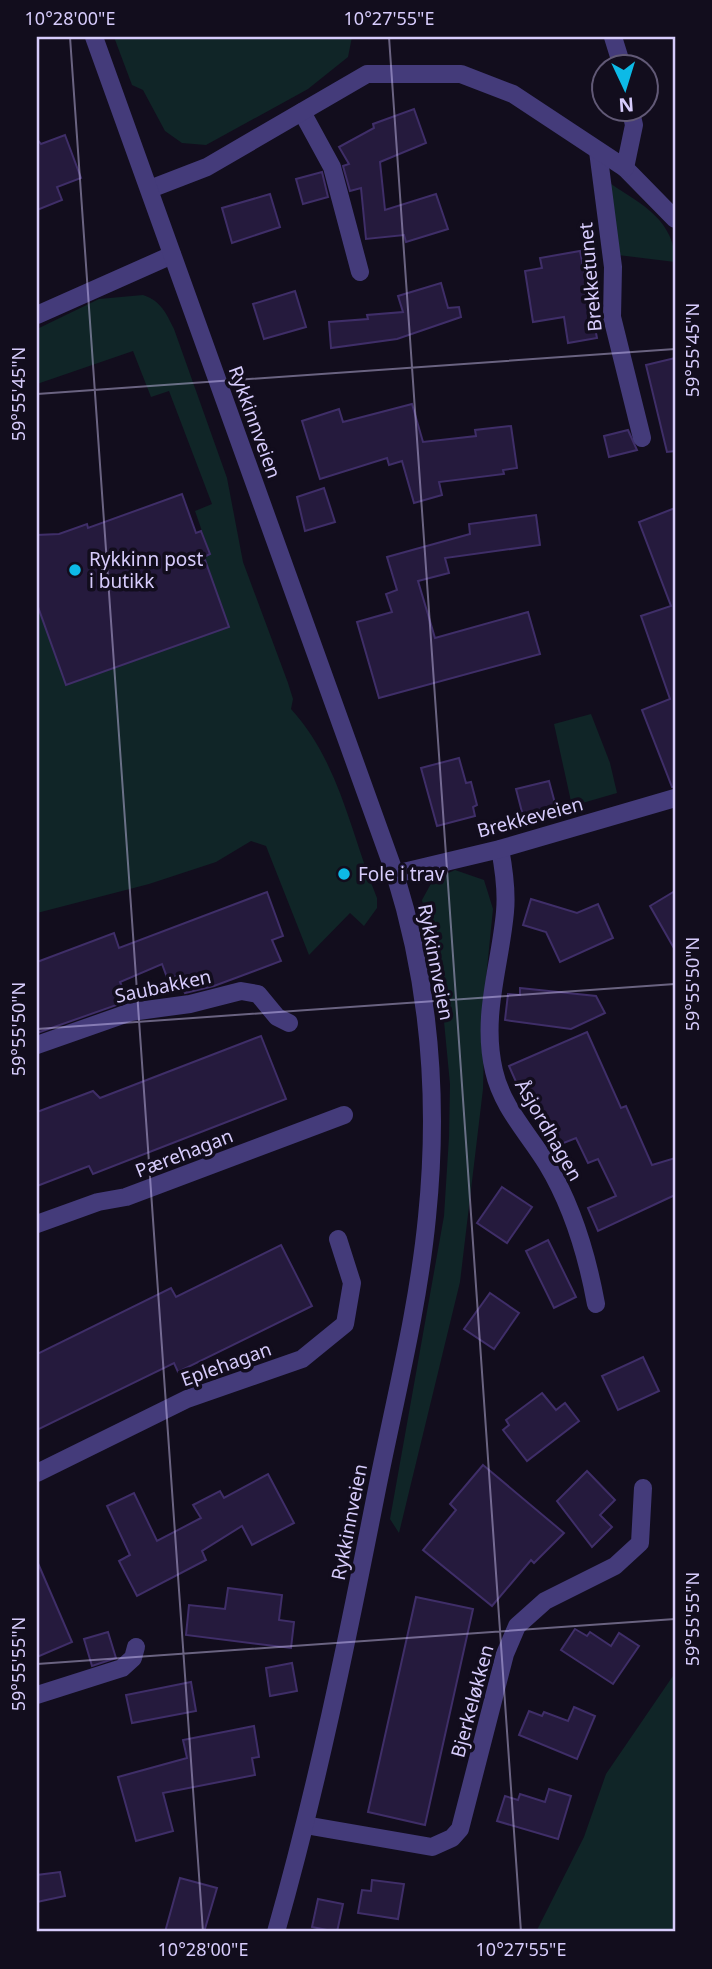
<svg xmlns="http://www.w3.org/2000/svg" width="712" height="1969" viewBox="0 0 712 1969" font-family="'Noto Sans',sans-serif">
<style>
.green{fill:#102527}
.building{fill:#251a3d;stroke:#3f2e68;stroke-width:2}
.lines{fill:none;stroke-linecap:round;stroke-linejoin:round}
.minor{stroke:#443b7a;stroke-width:18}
.tertiary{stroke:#443b7a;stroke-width:18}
.ticks{fill:none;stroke:#d7ccfc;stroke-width:2;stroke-opacity:0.45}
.poi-dot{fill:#0dbae7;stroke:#120d1d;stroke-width:2.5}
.labels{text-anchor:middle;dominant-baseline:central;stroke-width:7;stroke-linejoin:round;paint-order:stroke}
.street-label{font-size:19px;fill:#d7ccfc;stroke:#120d1d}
.poi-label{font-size:19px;fill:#d7ccfc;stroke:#120d1d;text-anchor:start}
.neatline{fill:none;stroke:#d7ccfc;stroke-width:2.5}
.ticks-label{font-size:18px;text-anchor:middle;fill:#d7ccfc}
</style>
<rect width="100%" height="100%" fill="#120d1d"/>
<g class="green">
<path d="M114,37H352L348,57L308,89L206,145L182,143L165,131L143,90L132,85Z"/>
<path d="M605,180C637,202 675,218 675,262L618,255Z"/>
<path d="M143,295C161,301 166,313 174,329L227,478L243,562L288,683L293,699L291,709C340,763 350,832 377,898V908L364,926L350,913L309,955L266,846L251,841L216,862L149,884L37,913V604L66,685L229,627L204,557L210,554L195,511L212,504L169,391L151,397L133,351L37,384V329L99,299Z"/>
<path d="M591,714L610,763L617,793L572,806L554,724Z"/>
<path d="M455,870L484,880L493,909L486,979L483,1089L460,1282L399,1533L390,1519L444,1216L449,1137L450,1084L441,990L422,900L433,880Z"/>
<path d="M675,1673V1932H536L584,1837L606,1774Z"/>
</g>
<g class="building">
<path d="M414,109L426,143L380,162L385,210L436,194L448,229L406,242L404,235L366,239L361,188L350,191L343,166L349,164L339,147L374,128L373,124Z"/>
<path d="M65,135L81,178L57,187L62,200L37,210V139L41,144Z"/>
<path d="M322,172L328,197L303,204L296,179Z"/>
<path d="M270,194L280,227L232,243L222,208Z"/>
<path d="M580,251L597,338L568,343L564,317L533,322L525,271L542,268L540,258Z"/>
<path d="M441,283L448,308L459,307L461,317L397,339L331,348L329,322L368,319L367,315L403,312L398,296Z"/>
<path d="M295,291L306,327L264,339L253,304Z"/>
<path d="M675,358V451L667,452L646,365Z"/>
<path d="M412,404L423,442L476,436L475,430L511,426L517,468L503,470L504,474L439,482L442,495L414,503L402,461L389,465L387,458L320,479L302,421L339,409L343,422Z"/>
<path d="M628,430L637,450L609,457L604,436Z"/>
<path d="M324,488L335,522L305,531L297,497Z"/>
<path d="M182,494L196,533L201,531L210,554L204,557L229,627L66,685L37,604V535L59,534L87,524L88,528Z"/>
<path d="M675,508V787H672L642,710L670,699L641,616L671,606L639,522Z"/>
<path d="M536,515L540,545L445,558L449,573L418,581L435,638L528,612L540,654L379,698L357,622L392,612L386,594L397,590L387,557L470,534L469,524Z"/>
<path d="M459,758L466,783L471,782L477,805L473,807L475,816L437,826L421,768Z"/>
<path d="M549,781L556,807L523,816L516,789Z"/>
<path d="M675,891V950L650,906Z"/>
<path d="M267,892L283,936L272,940L281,961L214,986L185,993L176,976L168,980L162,964L120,982L128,1001L37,1033V962L114,933L119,948Z"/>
<path d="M531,899L577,913L598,904L613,938L560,962L546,932L523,925Z"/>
<path d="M520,988L596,996L605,1013L571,1029L505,1020L508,994L520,995Z"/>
<path d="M587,1032L621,1108L626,1106L652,1165L675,1158V1195L598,1231L588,1208L616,1196L598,1159L588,1163L576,1138L551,1148L526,1088L520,1091L509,1066Z"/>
<path d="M261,1036L286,1099L93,1174L89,1166L37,1186V1112L93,1091L100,1098Z"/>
<path d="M502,1187L532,1207L507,1243L477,1223Z"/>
<path d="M548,1240L576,1297L554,1308L526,1251Z"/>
<path d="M281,1245L312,1306L178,1372L174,1363L37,1430V1354L171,1288L176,1297Z"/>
<path d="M490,1293L519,1313L494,1349L464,1329Z"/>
<path d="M643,1357L659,1391L618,1410L602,1376Z"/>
<path d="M542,1393L556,1410L565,1403L579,1421L527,1461L503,1430L509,1425L506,1420Z"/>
<path d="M483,1465L564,1533L534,1563L531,1560L492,1606L423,1550L456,1510L450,1504Z"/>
<path d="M587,1471L615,1500L600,1515L612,1527L592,1547L557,1501Z"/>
<path d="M268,1474L294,1523L252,1545L242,1526L202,1551L206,1560L137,1596L119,1561L130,1555L107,1506L134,1493L157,1541L201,1518L193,1505L220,1491L224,1498Z"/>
<path d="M37,1561L72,1642L37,1657Z"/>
<path d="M228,1588L282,1595L279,1620L294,1622L291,1648L186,1635L189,1605L225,1609Z"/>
<path d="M416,1597L473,1609L425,1825L368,1812Z"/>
<path d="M575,1629L587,1636L590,1632L611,1646L619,1633L639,1646L613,1684L561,1650Z"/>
<path d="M108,1632L116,1658L92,1666L84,1639Z"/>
<path d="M292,1663L297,1691L270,1696L266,1668Z"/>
<path d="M191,1682L196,1711L132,1723L126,1695Z"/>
<path d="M574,1707L595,1716L577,1759L519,1735L529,1711L542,1716L544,1712L568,1721Z"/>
<path d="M254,1726L259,1757L252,1758L255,1775L163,1793L173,1831L136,1841L118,1777L187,1758L183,1740Z"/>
<path d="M549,1789L571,1796L558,1839L497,1821L505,1796L518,1800L520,1794L545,1802Z"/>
<path d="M60,1872L65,1896L37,1902V1875Z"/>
<path d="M180,1878L217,1888L204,1932H165Z"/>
<path d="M372,1880L404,1884L398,1919L358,1913L362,1890L371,1891Z"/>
<path d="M318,1899L343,1904L337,1932L312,1927Z"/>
</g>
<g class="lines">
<g class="minor">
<path d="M613,37L622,66"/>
<path d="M302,112L332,167L360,272"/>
<path d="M598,151L613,267L612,317L642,438"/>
<path d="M625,168L675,219"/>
<path d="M150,189L207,167L367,74H461L513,94L625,168L634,125L630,108"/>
<path d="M37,315L172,255"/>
<path d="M500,849C504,870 507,891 505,912C500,967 481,1016 494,1071C502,1107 528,1133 547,1164C573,1207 587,1255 596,1304"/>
<path d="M395,874L500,849L675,798"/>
<path d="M37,1045L131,1012L190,1004L241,991L258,994L277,1017L289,1023"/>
<path d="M37,1224L98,1202L126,1197L344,1115"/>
<path d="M37,1473L187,1399L302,1359L345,1324L352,1283L338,1239"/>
<path d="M37,1695L122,1668L133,1658L136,1647"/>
<path d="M305,1825L432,1847L452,1838L460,1829L505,1654L517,1626L545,1601L615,1566L640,1543L643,1488"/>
</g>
<path class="tertiary" d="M94,37L395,874C430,986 439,1100 427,1217C418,1310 394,1403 376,1494C347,1641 317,1788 276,1932"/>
</g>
<path class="ticks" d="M70,37L203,1932M389,37L521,1932M37,394L675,349M37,1029L675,984M37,1664L675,1619"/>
<g class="poi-dot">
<circle cx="75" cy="570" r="7"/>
<circle cx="344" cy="874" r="7"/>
</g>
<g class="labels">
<g class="street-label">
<text transform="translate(590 277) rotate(-95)">Brekketunet</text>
<text transform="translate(255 422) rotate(70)">Rykkinnveien</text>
<text transform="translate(530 817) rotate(-15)">Brekkeveien</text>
<text transform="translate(436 962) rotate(79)">Rykkinnveien</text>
<text transform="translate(163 986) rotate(-12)">Saubakken</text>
<text transform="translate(549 1130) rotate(60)">Åsjordhagen</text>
<text transform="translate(184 1153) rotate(-21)">Pærehagan</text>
<text transform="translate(226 1364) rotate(-20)">Eplehagan</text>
<text transform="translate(349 1522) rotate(-79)">Rykkinnveien</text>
<text transform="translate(472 1701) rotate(-75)">Bjerkeløkken</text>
</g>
<g class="poi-label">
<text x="89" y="559">Rykkinn post<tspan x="89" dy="22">i butikk</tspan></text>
<text x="358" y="874">Fole i trav</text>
</g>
</g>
<rect width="712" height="1969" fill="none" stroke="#120d1d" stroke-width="77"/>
<g transform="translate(625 88) rotate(176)"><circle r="33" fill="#120d1d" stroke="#615976" stroke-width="2"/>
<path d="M0-5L12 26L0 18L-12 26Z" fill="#0dbae7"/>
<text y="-10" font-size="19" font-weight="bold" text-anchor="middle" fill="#d7ccfc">N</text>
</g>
<rect x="38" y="38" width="636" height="1892" class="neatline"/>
<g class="ticks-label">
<text x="70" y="25">10°28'00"E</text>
<text x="389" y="25">10°27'55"E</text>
<text transform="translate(693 350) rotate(-90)" y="6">59°55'45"N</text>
<text transform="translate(19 394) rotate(-90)" y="6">59°55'45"N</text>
<text transform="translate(693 984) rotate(-90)" y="6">59°55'50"N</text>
<text transform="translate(19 1029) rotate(-90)" y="6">59°55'50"N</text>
<text transform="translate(693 1619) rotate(-90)" y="6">59°55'55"N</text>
<text transform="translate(19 1664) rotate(-90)" y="6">59°55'55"N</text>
<text x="203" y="1956">10°28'00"E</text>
<text x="521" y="1956">10°27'55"E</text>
</g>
</svg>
